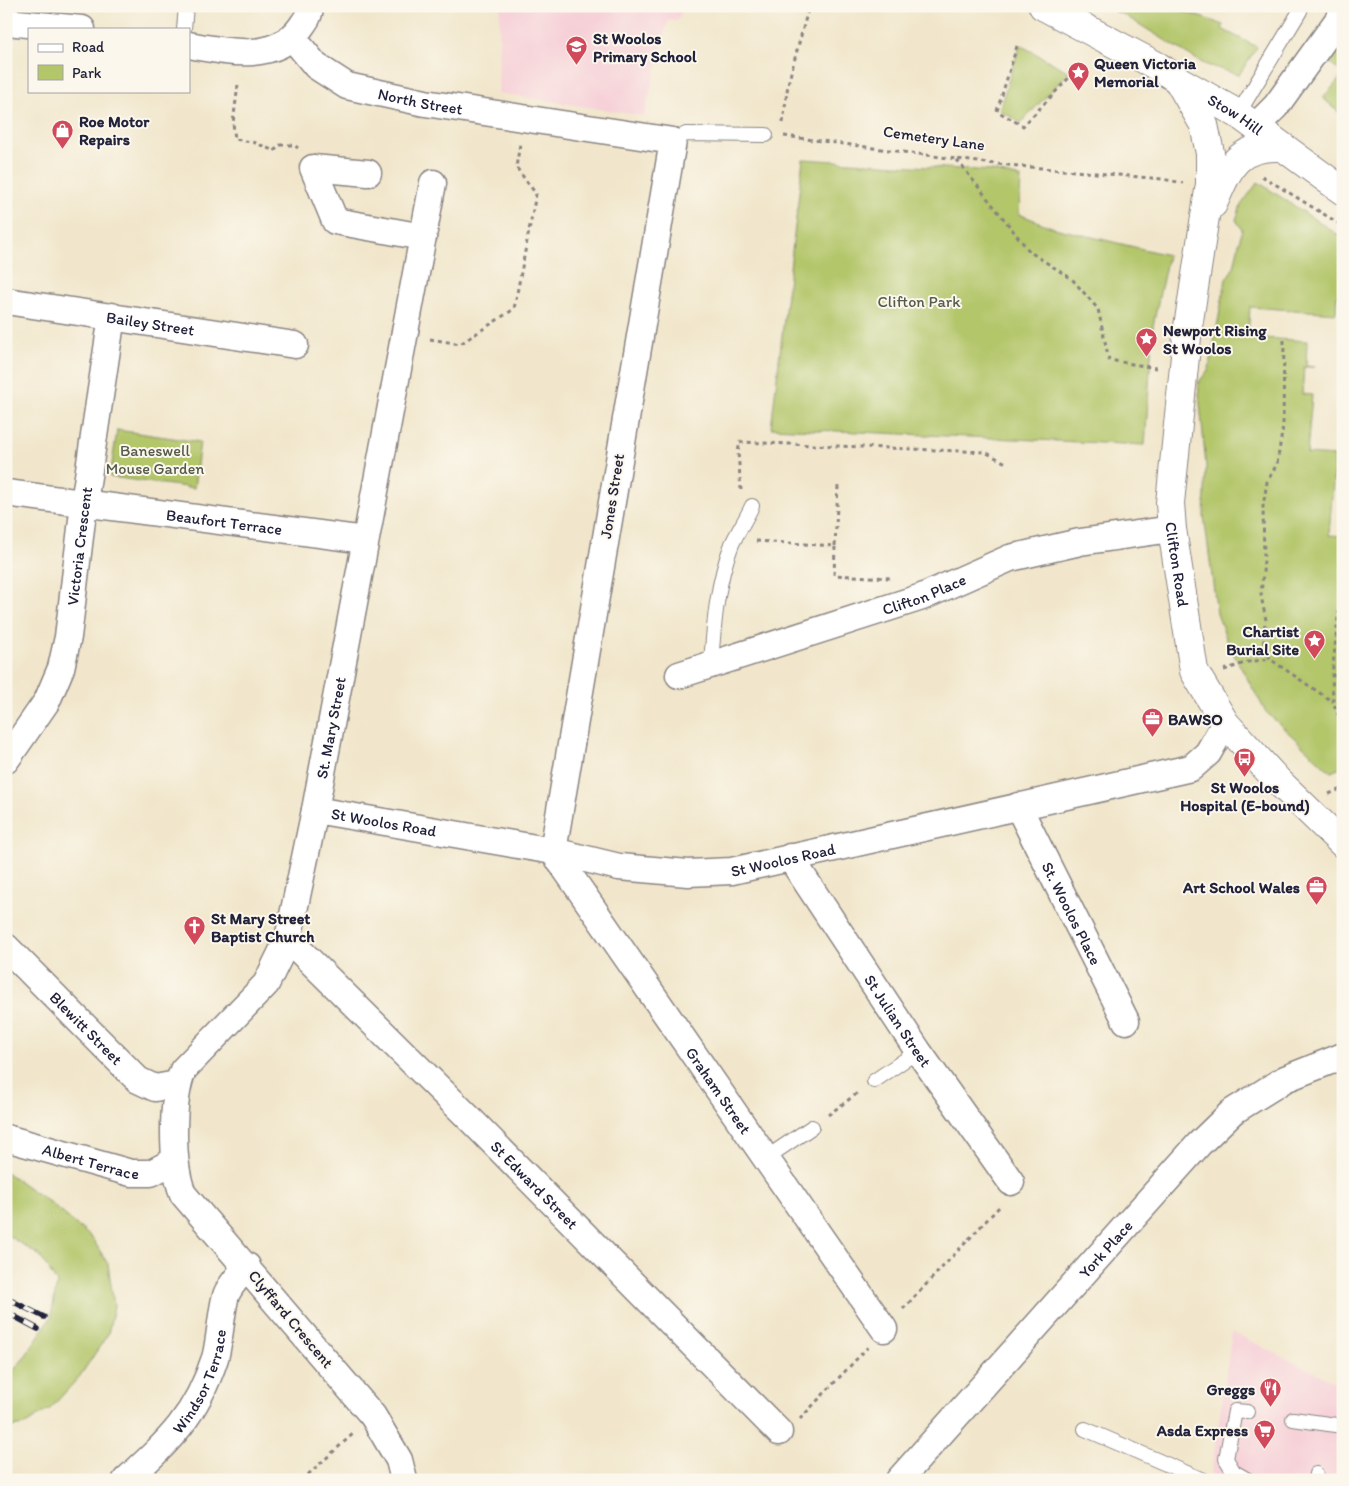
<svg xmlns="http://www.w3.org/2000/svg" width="1349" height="1486" viewBox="0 0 1349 1486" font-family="Itim,sans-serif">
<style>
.built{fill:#f6cfd7}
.green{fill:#b3c66a;stroke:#6a7452}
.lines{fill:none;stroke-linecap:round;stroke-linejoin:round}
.street-tunnel{stroke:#c8bfae;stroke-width:26;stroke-dasharray:26 13;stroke-linecap:butt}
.lane-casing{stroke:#8a8483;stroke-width:16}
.street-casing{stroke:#8a8483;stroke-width:29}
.secondary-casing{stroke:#8a8483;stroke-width:30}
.path{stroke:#8a8483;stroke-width:3;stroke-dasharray:4 4;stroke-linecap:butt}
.lane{stroke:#fff;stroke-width:14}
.street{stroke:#fff;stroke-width:26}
.secondary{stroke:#fff;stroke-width:28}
.rail-casing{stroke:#22223b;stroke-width:5.5}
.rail{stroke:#fbf7ec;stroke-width:4;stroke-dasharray:11;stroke-linecap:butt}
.labels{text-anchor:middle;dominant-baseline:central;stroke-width:4;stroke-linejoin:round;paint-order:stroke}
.poi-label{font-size:16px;font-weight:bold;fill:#22223b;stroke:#fbf7ec;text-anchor:start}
.street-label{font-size:16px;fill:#22223b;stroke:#fbf7ec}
.park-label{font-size:16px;fill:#555b4b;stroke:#fbf7ec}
</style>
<rect width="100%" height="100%" fill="#fbf7ec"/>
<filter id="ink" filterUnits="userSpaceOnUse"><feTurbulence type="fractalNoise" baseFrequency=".02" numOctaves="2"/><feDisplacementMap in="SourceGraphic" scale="10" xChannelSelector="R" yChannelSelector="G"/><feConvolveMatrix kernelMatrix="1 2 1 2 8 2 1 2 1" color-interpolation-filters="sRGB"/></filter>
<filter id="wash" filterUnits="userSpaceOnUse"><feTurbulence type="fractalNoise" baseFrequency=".0096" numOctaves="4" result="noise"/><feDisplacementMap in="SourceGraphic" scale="20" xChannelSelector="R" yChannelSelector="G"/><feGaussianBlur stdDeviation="1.12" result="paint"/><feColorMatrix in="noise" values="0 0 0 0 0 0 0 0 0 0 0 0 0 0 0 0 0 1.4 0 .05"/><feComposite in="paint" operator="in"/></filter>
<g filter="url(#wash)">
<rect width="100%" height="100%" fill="#f1e6cb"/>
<g class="built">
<path d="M500,6H682L679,19L668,21L644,116L498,93Z"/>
<path d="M1232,1332L1343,1386V1480H1225L1211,1474Z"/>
</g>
<g class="green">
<path d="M1102,6H1168L1224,25L1222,29L1257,47L1239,75L1204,64L1124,15Z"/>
<path d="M1343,14V74L1317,51Z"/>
<path d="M1020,45L1069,72L1021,123L999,110Z"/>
<path d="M1343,75V116L1323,98Z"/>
<path d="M803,159L992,171L1021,178L1019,214L1054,228L1168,255L1153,326L1145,445L771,428Z"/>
<path d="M1258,182L1343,238V296H1337L1336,313L1250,307L1248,337L1307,341L1306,366L1315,367H1304L1302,394L1312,395L1307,454L1335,456L1329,535L1343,536V767L1331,772L1266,712L1230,648L1217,614L1204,516L1206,466L1198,383L1209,369L1226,279L1234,267L1242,229L1236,220L1241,205Z"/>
<path d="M117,430L200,442L194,488L110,477Z"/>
<path d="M6,1172L52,1204L92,1238L108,1264L114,1306L108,1334L80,1376L51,1408L24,1425L6,1428V1379L24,1358L51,1317L57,1283L40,1256L6,1234Z"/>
</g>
</g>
<g filter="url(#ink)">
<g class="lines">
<path class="street-tunnel" d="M45,11V6"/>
<defs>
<g id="lane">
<path d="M184,29L186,6"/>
<path d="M1238,114L1300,11"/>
<path d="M673,141L686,134L766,135"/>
<path d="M711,663C714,623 717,582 732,544C738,531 746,519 752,506"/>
<path d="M874,1081L918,1051"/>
<path d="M766,1158L812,1127"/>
<path d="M1247,1412L1235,1411L1226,1459L1234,1472L1248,1480"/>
<path d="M1293,1419L1343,1426"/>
<path d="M1085,1429L1203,1480"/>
<path d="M1315,1480L1316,1474"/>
</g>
<g id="street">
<path d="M6,22L82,29"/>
<path id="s1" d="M293,38L316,66L347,86L425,103L673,141L553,851L884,1329"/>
<path d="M189,45C227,52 275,63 301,27C306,20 310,15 310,6"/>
<path d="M1255,127L1276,106L1343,13"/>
<path d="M368,173L313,168L335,221L423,237"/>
<path id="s2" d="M6,301L295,345"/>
<path id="s3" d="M6,493L365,540"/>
<path id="s4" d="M679,675L922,597L1010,558L1080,542L1172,529"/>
<path id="s5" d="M6,760L47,701L61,668L68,637L84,503L112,316"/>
<path id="s6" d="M1018,806L1126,1021"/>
<path id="s7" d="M315,810L553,851L619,867L688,873L732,871L1191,768L1208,753L1225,723"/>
<path id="s8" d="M790,857L918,1051L1011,1182"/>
<path id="s9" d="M288,939L468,1117L779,1432"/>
<path id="s10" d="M6,947L138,1080L155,1088L177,1084"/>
<path id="s11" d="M6,1138L131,1173H151L174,1161"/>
<path id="s12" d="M126,1480C170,1440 196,1416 215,1358C220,1342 222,1300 228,1291C233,1282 240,1274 247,1266"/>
<path id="s13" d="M404,1480L399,1460L373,1416L183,1194C171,1164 171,1100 183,1070L266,984L288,939L315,810L433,183"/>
<path id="s14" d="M899,1480L1199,1144L1232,1112L1285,1079L1343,1056"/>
</g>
<g id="secondary">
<path id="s15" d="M1043,6L1159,67L1178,80L1238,114L1343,191"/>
<path id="s16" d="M1178,80L1204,125L1210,153V184L1188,327L1170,503L1172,529L1194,671L1225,723L1278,781L1343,844"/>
<path d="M1213,204C1229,168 1236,145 1281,147"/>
</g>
</defs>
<use href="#lane" class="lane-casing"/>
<use href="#street" class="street-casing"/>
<use href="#secondary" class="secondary-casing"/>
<g class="path">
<path d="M1017,46L997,111L1023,126L1082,64"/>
<path d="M238,85L233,123L235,139L256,143L274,151L280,145H294L298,148"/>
<path d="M783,123L788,84L809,6"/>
<path d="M784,136L986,163L1162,179L1183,183"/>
<path d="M957,160L1030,252L1072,279L1098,309L1109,360L1156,368"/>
<path d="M1262,176L1343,226"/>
<path d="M430,339L460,344L514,309L536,194L516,167L520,144"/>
<path d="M1284,340L1283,426L1277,464L1267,482L1263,506L1264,560L1261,596L1266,620L1263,633L1264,645L1270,659L1333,702"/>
<path d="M741,490L738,452L740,442L985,452L1006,463"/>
<path d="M756,541L835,546L834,575L890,578"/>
<path d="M835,546L838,486"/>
<path d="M1343,570L1332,675L1333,702L1343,727"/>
<path d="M1224,670L1248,662L1270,659"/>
<path d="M1332,675L1343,678"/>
<path d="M1329,794L1343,788"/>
<path d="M828,1115L859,1092"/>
<path d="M903,1309L1001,1205"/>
<path d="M800,1419L868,1347"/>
<path d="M302,1480L354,1433"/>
</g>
<use href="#lane" class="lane"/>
<use href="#street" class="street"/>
<use href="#secondary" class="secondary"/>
<defs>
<g id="rail">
<path d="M6,1298L44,1317"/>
<path d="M6,1312L38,1329"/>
</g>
</defs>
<use href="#rail" class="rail-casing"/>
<use href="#rail" class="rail"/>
</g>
</g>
<defs>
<symbol id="school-pin" viewBox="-11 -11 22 30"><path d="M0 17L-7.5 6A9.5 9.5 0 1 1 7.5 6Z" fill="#d1495b" stroke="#fbf7ec"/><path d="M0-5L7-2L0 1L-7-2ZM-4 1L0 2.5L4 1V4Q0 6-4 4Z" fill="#fff"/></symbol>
<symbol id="sight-pin" viewBox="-11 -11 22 30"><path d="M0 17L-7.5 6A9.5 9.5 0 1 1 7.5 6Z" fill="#d1495b" stroke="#fbf7ec"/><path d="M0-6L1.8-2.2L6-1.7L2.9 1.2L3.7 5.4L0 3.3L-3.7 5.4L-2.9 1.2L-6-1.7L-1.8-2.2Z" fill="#fff"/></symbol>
<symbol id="shop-pin" viewBox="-11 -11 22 30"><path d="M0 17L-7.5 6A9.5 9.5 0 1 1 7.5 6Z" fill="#d1495b" stroke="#fbf7ec"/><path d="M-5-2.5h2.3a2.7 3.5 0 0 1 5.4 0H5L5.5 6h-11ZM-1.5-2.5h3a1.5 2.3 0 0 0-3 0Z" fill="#fff"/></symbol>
<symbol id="office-pin" viewBox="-11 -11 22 30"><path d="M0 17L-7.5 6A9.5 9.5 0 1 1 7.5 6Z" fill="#d1495b" stroke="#fbf7ec"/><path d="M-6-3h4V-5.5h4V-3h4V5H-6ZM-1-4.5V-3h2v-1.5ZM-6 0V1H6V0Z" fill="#fff"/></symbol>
<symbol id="bus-pin" viewBox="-11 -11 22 30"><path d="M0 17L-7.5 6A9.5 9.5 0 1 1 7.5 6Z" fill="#d1495b" stroke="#fbf7ec"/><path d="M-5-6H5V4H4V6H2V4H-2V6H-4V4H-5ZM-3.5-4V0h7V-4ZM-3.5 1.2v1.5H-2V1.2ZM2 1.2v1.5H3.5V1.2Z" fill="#fff"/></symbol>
<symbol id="church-pin" viewBox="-11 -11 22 30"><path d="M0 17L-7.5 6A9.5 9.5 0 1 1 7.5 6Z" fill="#d1495b" stroke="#fbf7ec"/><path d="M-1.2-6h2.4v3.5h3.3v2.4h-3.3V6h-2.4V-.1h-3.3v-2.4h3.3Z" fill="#fff"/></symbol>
<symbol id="restaurant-pin" viewBox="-11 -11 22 30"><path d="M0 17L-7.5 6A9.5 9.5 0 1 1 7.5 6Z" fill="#d1495b" stroke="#fbf7ec"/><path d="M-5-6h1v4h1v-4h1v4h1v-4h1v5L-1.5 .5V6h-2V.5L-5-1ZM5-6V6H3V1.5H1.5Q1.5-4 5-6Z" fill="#fff"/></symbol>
<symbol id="supermarket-pin" viewBox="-11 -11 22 30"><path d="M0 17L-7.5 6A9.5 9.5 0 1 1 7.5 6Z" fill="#d1495b" stroke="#fbf7ec"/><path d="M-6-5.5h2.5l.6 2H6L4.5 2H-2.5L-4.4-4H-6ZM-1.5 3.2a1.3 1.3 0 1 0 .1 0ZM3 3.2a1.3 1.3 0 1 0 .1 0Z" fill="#fff"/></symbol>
</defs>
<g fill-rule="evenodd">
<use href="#school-pin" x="564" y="34" width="25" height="34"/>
<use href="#sight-pin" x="1066" y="60" width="25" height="34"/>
<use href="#shop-pin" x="50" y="118" width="25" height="34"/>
<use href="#sight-pin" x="1134" y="326" width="25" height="34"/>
<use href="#sight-pin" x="1302" y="628" width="25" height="34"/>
<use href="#office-pin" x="1140" y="706" width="25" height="34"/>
<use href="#bus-pin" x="1232" y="746" width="25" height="34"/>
<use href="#office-pin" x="1304" y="874" width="25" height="34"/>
<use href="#church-pin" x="182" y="914" width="25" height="34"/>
<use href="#restaurant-pin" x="1258" y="1376" width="25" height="34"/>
<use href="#supermarket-pin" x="1252" y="1418" width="25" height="34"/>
</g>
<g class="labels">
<g class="poi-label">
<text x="593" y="38">St Woolos<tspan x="593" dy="18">Primary School</tspan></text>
<text x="1094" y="63">Queen Victoria<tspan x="1094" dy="18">Memorial</tspan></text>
<text x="79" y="121">Roe Motor<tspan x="79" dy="18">Repairs</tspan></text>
<text x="1163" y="330">Newport Rising<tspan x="1163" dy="18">St Woolos</tspan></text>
<text x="1299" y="631" text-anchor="end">Chartist<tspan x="1299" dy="18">Burial Site</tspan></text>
<text x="1168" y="719">BAWSO</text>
<text x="1245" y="787" text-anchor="middle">St Woolos<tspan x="1245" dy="18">Hospital (E-bound)</tspan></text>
<text x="1300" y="887" text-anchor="end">Art School Wales</text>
<text x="211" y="918">St Mary Street<tspan x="211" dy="18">Baptist Church</tspan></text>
<text x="1255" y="1389" text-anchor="end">Greggs</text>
<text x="1248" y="1430" text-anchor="end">Asda Express</text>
</g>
<g class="street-label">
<text stroke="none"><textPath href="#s1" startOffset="148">North Street</textPath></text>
<text stroke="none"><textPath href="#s15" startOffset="221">Stow Hill</textPath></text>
<text transform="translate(934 138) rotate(8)">Cemetery Lane</text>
<text stroke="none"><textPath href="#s2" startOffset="146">Bailey Street</textPath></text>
<text transform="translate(612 496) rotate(-81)">Jones Street</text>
<text stroke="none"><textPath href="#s3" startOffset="220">Beaufort Terrace</textPath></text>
<text stroke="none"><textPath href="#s5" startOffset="231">Victoria Crescent</textPath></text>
<text stroke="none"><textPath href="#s16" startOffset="495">Clifton Road</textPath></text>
<text stroke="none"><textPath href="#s4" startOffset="258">Clifton Place</textPath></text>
<text stroke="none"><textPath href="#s13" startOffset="875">St. Mary Street</textPath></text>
<text stroke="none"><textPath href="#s7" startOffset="70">St Woolos Road</textPath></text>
<text stroke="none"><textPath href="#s7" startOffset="475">St Woolos Road</textPath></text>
<text stroke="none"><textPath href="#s6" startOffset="120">St. Woolos Place</textPath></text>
<text stroke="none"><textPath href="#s8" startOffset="196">St Julian Street</textPath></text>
<text stroke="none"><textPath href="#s10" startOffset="114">Blewitt Street</textPath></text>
<text stroke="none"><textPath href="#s1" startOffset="1415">Graham Street</textPath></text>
<text stroke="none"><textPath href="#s11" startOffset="88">Albert Terrace</textPath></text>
<text stroke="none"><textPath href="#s9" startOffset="348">St Edward Street</textPath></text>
<text stroke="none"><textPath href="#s14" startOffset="310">York Place</textPath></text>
<text transform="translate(291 1319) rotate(50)">Clyffard Crescent</text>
<text stroke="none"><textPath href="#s12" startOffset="126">Windsor Terrace</textPath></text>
</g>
<g class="park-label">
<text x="919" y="301">Clifton Park</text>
<text x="155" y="450">Baneswell<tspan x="155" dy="18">Mouse Garden</tspan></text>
</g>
</g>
<rect width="1349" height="1486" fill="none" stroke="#fbf7ec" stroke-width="25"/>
<rect x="28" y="28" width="162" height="65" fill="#fbf7ec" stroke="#a4a2a5"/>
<rect x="38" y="44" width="25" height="8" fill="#ffffff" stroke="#a4a2a5"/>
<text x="72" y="52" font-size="15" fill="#22223b">Road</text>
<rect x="38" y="65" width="25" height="15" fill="#b3c66a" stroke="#a4a2a5"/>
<text x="72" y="78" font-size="15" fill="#22223b">Park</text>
</svg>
